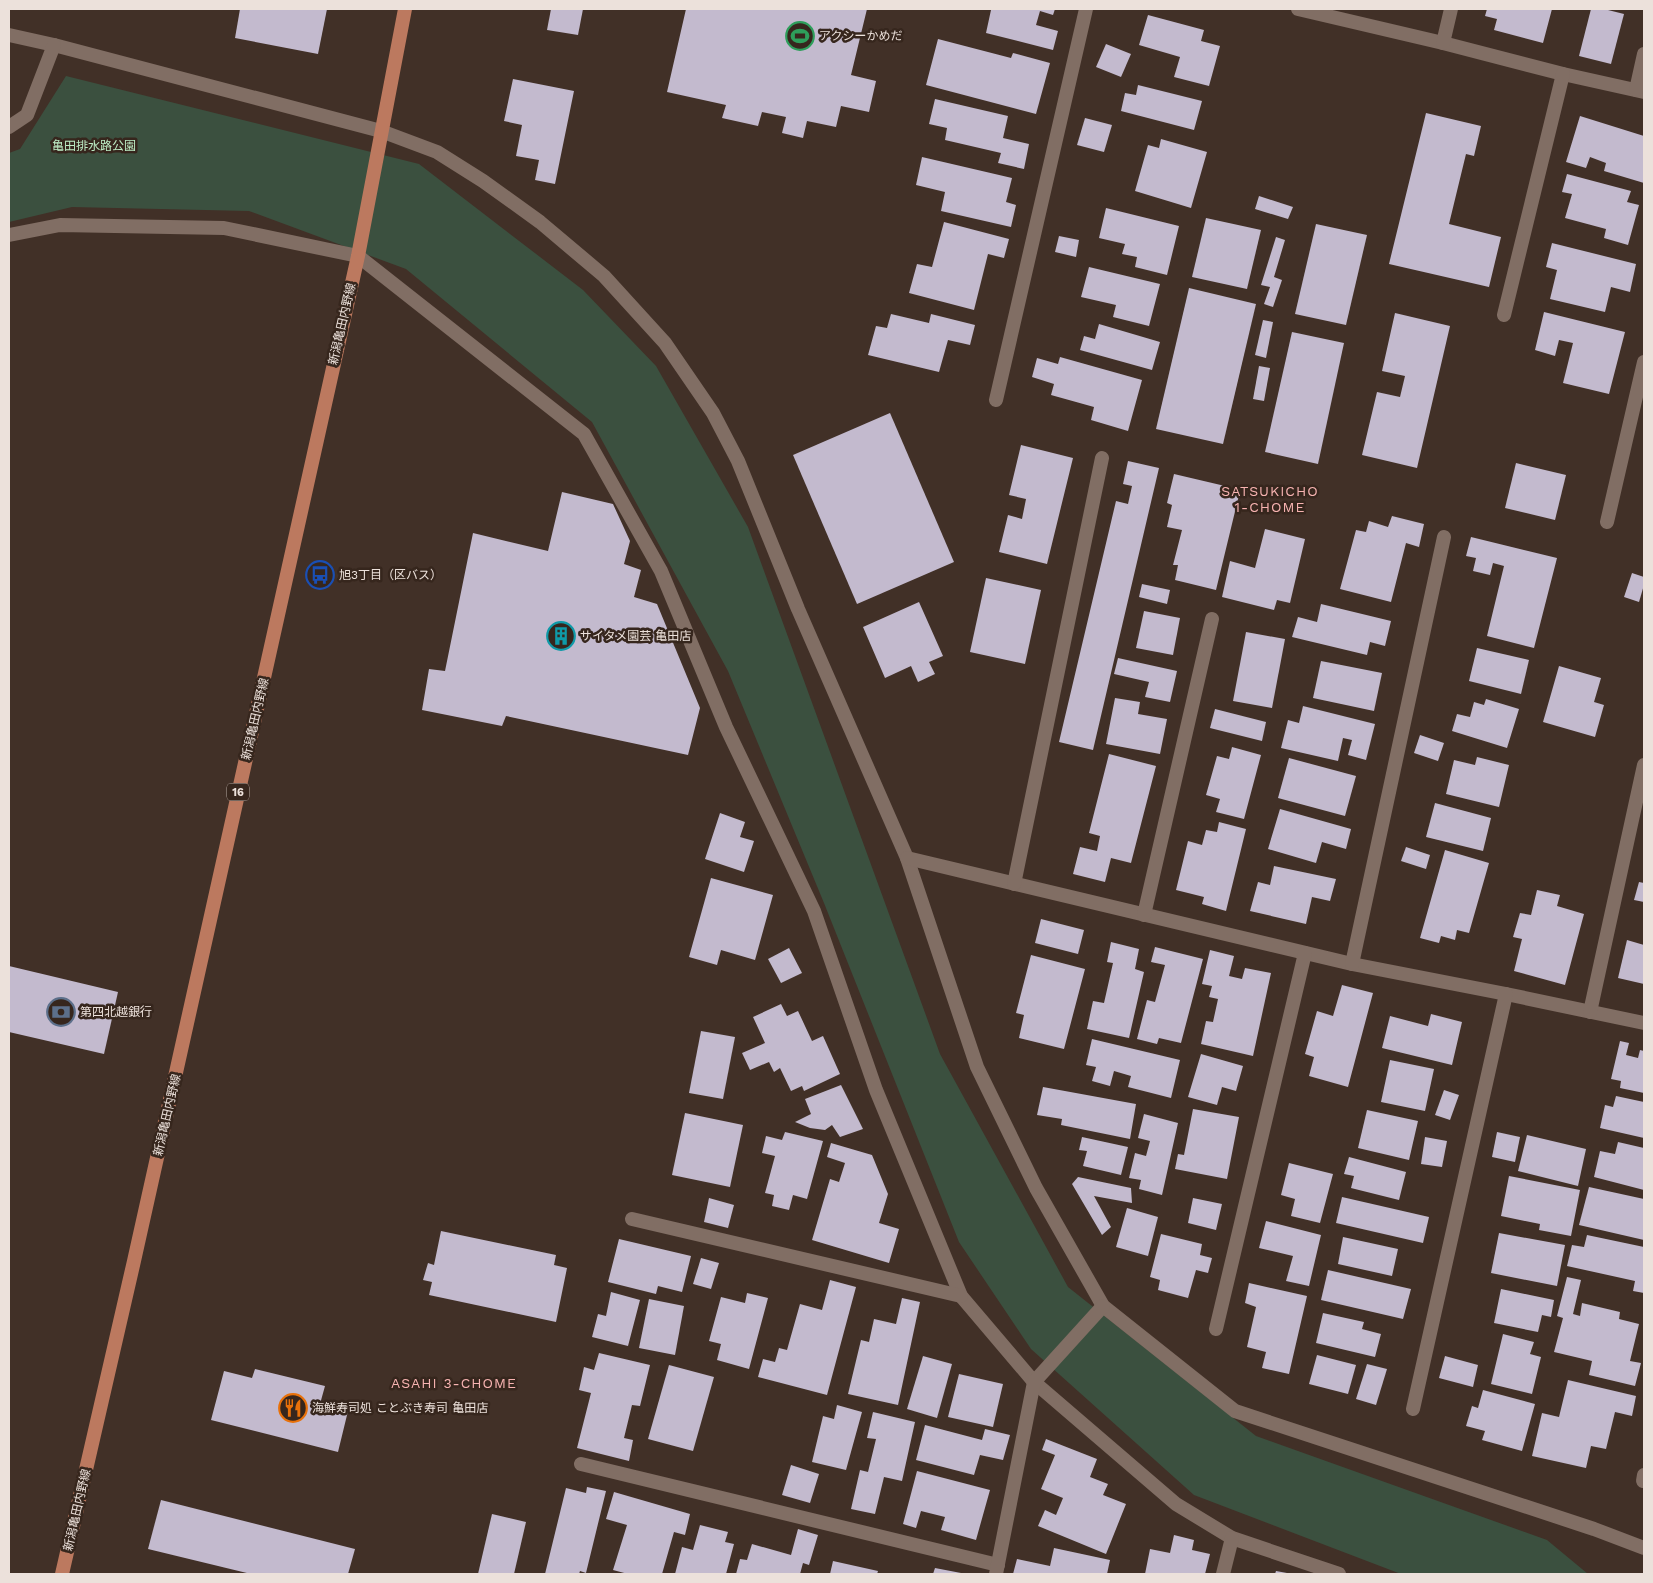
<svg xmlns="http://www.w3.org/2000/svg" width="1653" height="1583" viewBox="0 0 1653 1583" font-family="'Work Sans','Noto Sans JP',sans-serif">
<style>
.green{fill:#3b503f}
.building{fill:#c3bace}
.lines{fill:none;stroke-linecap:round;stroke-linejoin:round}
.minor{stroke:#816e64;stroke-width:14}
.primary{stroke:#bc795f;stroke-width:14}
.labels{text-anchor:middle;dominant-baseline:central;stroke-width:5;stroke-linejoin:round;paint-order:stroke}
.shield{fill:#36261d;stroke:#b5a9a2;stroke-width:1}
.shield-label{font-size:11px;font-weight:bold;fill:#ece1db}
.poi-label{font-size:12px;fill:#ece1db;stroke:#36261d;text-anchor:start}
.park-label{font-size:12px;fill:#bdecc5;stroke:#36261d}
.street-label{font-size:12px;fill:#ece1db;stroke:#36261d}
.neighbourhood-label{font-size:14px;letter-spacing:1px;fill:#f7b3b1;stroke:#36261d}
</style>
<rect width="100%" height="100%" fill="#413027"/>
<path class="green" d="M66,76L419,164L583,290L656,366L748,527L940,1054L1068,1287L1256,1436L1547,1540L1588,1574H1401L1194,1495L1031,1349L959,1242L824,903L728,671L592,422L406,269L249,211L72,207L9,222V153L20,149Z"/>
<g class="building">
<path d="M240,9H327L318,54L235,38Z"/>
<path d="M551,9H583L578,35L547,30Z"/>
<path d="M686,9H867L851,75L876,81L869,112L841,106L836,127L807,121L803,138L782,133L786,117L762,112L758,126L722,118L726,105L667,92Z"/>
<path d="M988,9H1055L1053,15L1040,11L1036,25L1058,31L1053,50L986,33L991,10Z"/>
<path d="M1487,9H1552L1543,43L1494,30L1497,19L1485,16Z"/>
<path d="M1591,9H1604L1624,14L1611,64L1579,56Z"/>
<path d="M1148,15L1204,30L1201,41L1220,46L1209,86L1174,77L1180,57L1139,45Z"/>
<path d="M938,39L1011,58L1013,53L1050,63L1036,114L926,85Z"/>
<path d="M1106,44L1131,54L1121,77L1096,67Z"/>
<path d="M513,79L574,91L555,184L535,180L539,160L516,156L522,125L504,121Z"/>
<path d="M1138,85L1202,101L1194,130L1121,111L1125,93L1136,95Z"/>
<path d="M935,99L1008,116L1003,138L1029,144L1024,169L998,163L1001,153L945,140L947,128L929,124Z"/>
<path d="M1426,113L1481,126L1474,156L1466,154L1449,224L1501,237L1489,287L1389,264Z"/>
<path d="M1580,116L1644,136V183L1604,171L1606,163L1590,157L1586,168L1566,162Z"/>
<path d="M1085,118L1112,125L1104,152L1077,145Z"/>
<path d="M1161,139L1207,152L1191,208L1135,191L1148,145L1159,148Z"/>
<path d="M922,157L1012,178L1006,202L1016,205L1011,227L941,211L945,192L916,185Z"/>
<path d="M1567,174L1631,191L1627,202L1639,205L1628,245L1604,238L1606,229L1565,218L1572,194L1562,192Z"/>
<path d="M1259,196L1293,207L1288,219L1255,209Z"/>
<path d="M1106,208L1179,226L1167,275L1135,267L1137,257L1122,254L1125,244L1099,238Z"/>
<path d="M1206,218L1261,230L1247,289L1192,277Z"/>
<path d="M944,222L1009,239L1004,258L988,254L974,310L909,293L917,264L932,267Z"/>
<path d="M1316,224L1367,235L1346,325L1295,314Z"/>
<path d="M1059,236L1079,240L1076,257L1055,252Z"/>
<path d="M1276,237L1285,240L1274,277L1282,280L1273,307L1264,304L1270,287L1261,285Z"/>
<path d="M1552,243L1636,264L1630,292L1611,287L1605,312L1550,299L1557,270L1546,267Z"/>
<path d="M1089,267L1160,284L1149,326L1113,317L1116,305L1081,297Z"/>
<path d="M1189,288L1256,304L1223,444L1156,429Z"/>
<path d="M1544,312L1625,332L1609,394L1563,383L1573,343L1559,340L1555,356L1535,350Z"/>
<path d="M1395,313L1450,326L1417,468L1362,455L1377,392L1400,397L1405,376L1382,371Z"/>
<path d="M891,314L929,323L931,314L975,325L970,345L948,340L939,372L868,355L876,326L887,328Z"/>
<path d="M1263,320L1273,322L1266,358L1255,355Z"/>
<path d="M1099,324L1160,342L1152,370L1080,350L1084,336L1095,339Z"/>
<path d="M1292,332L1344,343L1318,464L1265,452Z"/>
<path d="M1060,357L1142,380L1128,431L1091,420L1094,407L1051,395L1054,384L1032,377L1037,358L1058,364Z"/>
<path d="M1259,366L1270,368L1264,401L1253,399Z"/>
<path d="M890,413L954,562L857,604L793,455Z"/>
<path d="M1021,445L1073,458L1047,564L999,552L1008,515L1022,519L1026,499L1009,495Z"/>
<path d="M1128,461L1159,468L1093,750L1059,742L1116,501L1128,504L1132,486L1123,484Z"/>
<path d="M1516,463L1566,475L1555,520L1505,508Z"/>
<path d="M1174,474L1225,486L1224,492L1239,495L1216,590L1175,580L1178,565H1173L1182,530L1167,527L1172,505L1167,503Z"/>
<path d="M562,492L613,504L630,541L624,564L641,570L634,597L657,604L700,708L688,755L506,716L502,726L422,710L429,669L445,671L473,533L548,551Z"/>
<path d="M1392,516L1424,524L1419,547L1406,543L1391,602L1340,589L1356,530L1366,532L1369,521L1388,527Z"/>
<path d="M1265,529L1305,539L1290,603L1277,600L1274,610L1222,597L1230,561L1255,568Z"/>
<path d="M1471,537L1557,558L1534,648L1487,636L1504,566L1493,563L1490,575L1473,571L1476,558L1466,556Z"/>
<path d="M1632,573L1644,577V585L1639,602L1624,597Z"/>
<path d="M986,578L1041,590L1025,664L970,652Z"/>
<path d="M1142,584L1170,590L1167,604L1139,597Z"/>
<path d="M919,602L943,656L929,662L935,674L918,682L911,666L885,678L863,627Z"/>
<path d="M1321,604L1391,621L1385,646L1370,642L1367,655L1292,637L1298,617L1317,622Z"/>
<path d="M1144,611L1180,618L1173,655L1136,648Z"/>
<path d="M1246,632L1285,639L1272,708L1233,701Z"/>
<path d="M1477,648L1529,660L1521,694L1469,681Z"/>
<path d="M1118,658L1177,671L1170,702L1145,697L1149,682L1114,674Z"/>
<path d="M1321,661L1382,673L1374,711L1313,698Z"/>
<path d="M1559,666L1601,678L1594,702L1604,705L1595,737L1543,722Z"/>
<path d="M1115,698L1140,702L1138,714L1167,719L1160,754L1106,744Z"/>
<path d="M1486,699L1519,709L1507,748L1452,731L1457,714L1470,717L1474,702L1484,705Z"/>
<path d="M1303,706L1375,724L1366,760L1348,755L1352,740L1343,738L1338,761L1281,748L1288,720L1299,723Z"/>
<path d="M1215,709L1266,722L1262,741L1210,728Z"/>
<path d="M1420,735L1444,743L1438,761L1414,753Z"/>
<path d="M1232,747L1261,755L1244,819L1216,812L1220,799L1206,795L1217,756L1229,759Z"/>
<path d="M1109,754L1156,766L1131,863L1111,858L1105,882L1073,874L1080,847L1097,851L1100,836L1089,833Z"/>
<path d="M1477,757L1509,765L1499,807L1446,794L1454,760L1475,765Z"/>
<path d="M1289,758L1356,776L1345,816L1278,798Z"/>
<path d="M1435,803L1491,818L1483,851L1426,837Z"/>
<path d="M1280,809L1351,829L1346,849L1322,842L1316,863L1268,849Z"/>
<path d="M720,813L745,822L740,837L754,841L744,872L705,859Z"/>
<path d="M1219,822L1246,829L1226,911L1202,904L1204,897L1176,890L1188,841L1202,845L1206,830L1217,832Z"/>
<path d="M1406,847L1430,855L1426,869L1401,861Z"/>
<path d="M1445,850L1489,863L1469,933L1457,930L1455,940L1441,936L1439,943L1420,938Z"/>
<path d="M1274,866L1336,879L1330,901L1312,897L1306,924L1250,911L1258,882L1270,885Z"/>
<path d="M711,878L773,895L755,960L721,950L717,965L689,957Z"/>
<path d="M1639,882L1644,883V902L1634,900Z"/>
<path d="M1537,890L1560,895L1557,906L1584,914L1565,985L1514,971L1522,939L1513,937L1520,913L1531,915Z"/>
<path d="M1041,919L1084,930L1078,954L1035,943Z"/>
<path d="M1627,940L1644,945V984L1618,978Z"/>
<path d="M1111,942L1139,949L1135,969L1144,972L1129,1038L1087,1029L1093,1001L1104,1003L1113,963L1107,962Z"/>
<path d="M1155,947L1203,959L1181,1043L1159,1038L1157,1044L1137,1039L1147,1000L1155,1002L1165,965L1151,962Z"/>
<path d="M789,948L802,973L781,983L768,959Z"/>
<path d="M1210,950L1234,956L1229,976L1242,979L1245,968L1271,973L1253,1056L1201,1044L1206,1021L1213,1022L1218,999L1209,997L1212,986L1202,984Z"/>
<path d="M1031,955L1085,969L1064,1049L1019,1038L1024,1015L1016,1013Z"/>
<path d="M9,966L118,992L104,1054L9,1032Z"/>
<path d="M1342,985L1373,993L1348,1087L1309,1076L1314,1057L1305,1054L1317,1011L1333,1016Z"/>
<path d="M781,1004L787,1016L798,1011L812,1041L823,1036L840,1074L804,1091L802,1086L791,1091L780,1068L774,1072L769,1062L750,1070L742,1053L765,1043L753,1017Z"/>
<path d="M1431,1014L1462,1022L1452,1065L1382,1048L1390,1016L1428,1026Z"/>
<path d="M701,1031L735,1037L723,1099L689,1093Z"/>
<path d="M1092,1039L1180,1060L1171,1098L1128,1087L1131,1076L1114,1071L1110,1086L1092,1081L1096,1067L1086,1065Z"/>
<path d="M1620,1041L1629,1043L1626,1055L1638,1058L1640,1050L1644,1051V1093L1620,1088L1621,1081L1611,1079Z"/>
<path d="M1201,1054L1243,1066L1236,1091L1222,1087L1217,1105L1188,1097Z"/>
<path d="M1390,1060L1434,1069L1425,1111L1381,1102Z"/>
<path d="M841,1085L863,1129L840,1137L832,1125L825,1130L810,1128L795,1122L811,1114L805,1099Z"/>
<path d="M1043,1087L1136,1104L1130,1139L1061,1125L1062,1119L1037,1115Z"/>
<path d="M1444,1090L1459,1095L1450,1120L1435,1115Z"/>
<path d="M1616,1096L1644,1102V1138L1600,1128L1605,1105L1613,1107Z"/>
<path d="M1193,1109L1239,1117L1227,1179L1175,1169L1178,1154L1184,1155Z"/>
<path d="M1367,1110L1418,1121L1409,1160L1358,1148Z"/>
<path d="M685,1113L743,1125L730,1187L672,1175Z"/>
<path d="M1144,1114L1178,1123L1162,1195L1139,1189L1141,1180L1129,1178L1135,1153L1146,1156L1150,1141L1138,1138Z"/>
<path d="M785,1132L823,1141L807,1199L793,1195L789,1210L772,1206L774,1195L765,1193L775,1156L762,1153L766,1136L782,1140Z"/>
<path d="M1497,1132L1520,1137L1515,1162L1492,1157Z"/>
<path d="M1527,1135L1586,1149L1578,1186L1518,1171Z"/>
<path d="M1082,1137L1128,1147L1121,1175L1083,1166L1087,1151L1079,1150Z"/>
<path d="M1425,1137L1447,1141L1442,1167L1421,1164Z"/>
<path d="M1618,1142L1644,1148V1190L1594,1177L1600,1151L1615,1154Z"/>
<path d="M831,1143L872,1155L888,1194L879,1223L899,1229L889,1263L812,1240L830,1179L839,1182L845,1163L827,1157Z"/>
<path d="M1349,1157L1406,1172L1399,1200L1351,1188L1354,1176L1344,1174Z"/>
<path d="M1289,1163L1333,1174L1320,1223L1291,1216L1295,1199L1281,1195Z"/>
<path d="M1509,1176L1580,1190L1571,1236L1539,1230L1540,1224L1501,1216Z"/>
<path d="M1078,1177L1131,1188L1132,1203L1094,1196L1111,1227L1102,1235L1072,1184Z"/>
<path d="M1589,1187L1644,1199V1240L1579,1225Z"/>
<path d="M1342,1197L1429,1217L1423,1243L1336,1223Z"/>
<path d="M709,1198L734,1205L728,1228L704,1222Z"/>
<path d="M1193,1198L1222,1204L1216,1230L1188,1223Z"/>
<path d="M1127,1208L1158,1217L1148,1256L1116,1247Z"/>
<path d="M1266,1221L1321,1235L1309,1286L1286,1281L1293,1256L1259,1248Z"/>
<path d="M441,1231L556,1255L554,1265L567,1268L556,1322L429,1295L432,1282L423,1280L428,1263L434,1265Z"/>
<path d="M1499,1233L1565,1245L1557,1286L1491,1273Z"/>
<path d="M1161,1234L1202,1244L1200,1255L1212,1258L1208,1273L1196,1270L1188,1298L1158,1290L1160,1280L1150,1277Z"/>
<path d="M1587,1235L1644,1247V1293L1633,1291L1635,1281L1567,1266L1572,1245L1584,1247Z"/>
<path d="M1343,1237L1398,1249L1392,1276L1338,1264Z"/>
<path d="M619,1239L691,1256L682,1292L658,1286L656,1294L608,1282Z"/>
<path d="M701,1258L719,1263L711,1289L693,1284Z"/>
<path d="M1328,1270L1411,1289L1403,1319L1321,1300Z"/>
<path d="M1567,1277L1581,1280L1573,1314L1580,1316L1582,1303L1620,1312L1619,1319L1639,1324L1630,1361L1641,1363L1635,1386L1589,1375L1592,1361L1554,1352L1563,1318L1557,1316Z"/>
<path d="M830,1280L856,1287L827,1395L758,1377L763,1359L775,1362L779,1348L787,1350L800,1304L822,1310Z"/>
<path d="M1249,1283L1307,1296L1289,1374L1262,1368L1266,1352L1247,1347L1256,1307L1245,1303Z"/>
<path d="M1501,1289L1554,1300L1551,1317L1542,1315L1538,1332L1494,1323Z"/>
<path d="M611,1292L640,1300L628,1346L592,1337L598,1314L606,1316Z"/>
<path d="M747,1293L768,1298L749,1369L717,1360L721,1344L709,1341L721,1297L745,1303Z"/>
<path d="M902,1298L920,1302L898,1405L848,1394L861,1340L869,1342L874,1319L896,1324Z"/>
<path d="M649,1299L684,1306L675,1355L639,1348Z"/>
<path d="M1323,1313L1364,1322L1362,1329L1381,1334L1375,1357L1316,1343Z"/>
<path d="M1503,1334L1534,1342L1530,1354L1541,1357L1532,1394L1491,1384Z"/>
<path d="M599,1353L650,1365L640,1406L632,1405L624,1438L633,1440L629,1461L577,1448L591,1393L579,1390L584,1367L594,1370Z"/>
<path d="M1317,1355L1356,1365L1348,1394L1309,1384Z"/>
<path d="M923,1356L952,1364L937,1418L907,1409Z"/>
<path d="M1445,1356L1478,1365L1473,1387L1439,1378Z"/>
<path d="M1367,1364L1387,1369L1376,1405L1356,1399Z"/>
<path d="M669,1365L714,1377L693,1451L648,1439Z"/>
<path d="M255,1369L325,1386L320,1404L348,1411L338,1452L211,1420L224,1371L252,1378Z"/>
<path d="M959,1374L1003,1384L993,1427L948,1417Z"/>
<path d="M1568,1380L1636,1396L1632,1416L1615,1412L1606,1449L1591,1446L1586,1468L1532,1456L1542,1413L1559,1417Z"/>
<path d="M1483,1390L1535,1404L1522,1451L1482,1440L1485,1431L1466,1426L1472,1406L1478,1408Z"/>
<path d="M837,1405L862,1412L846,1470L812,1462L823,1416L834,1419Z"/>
<path d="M873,1412L915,1422L902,1481L884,1477L875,1514L851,1509L860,1470L868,1472L876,1439L867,1438Z"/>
<path d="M925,1425L982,1440L985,1429L1010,1435L1003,1460L980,1455L974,1475L916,1460Z"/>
<path d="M1046,1439L1097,1459L1090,1477L1108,1484L1103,1495L1126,1504L1106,1554L1038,1526L1045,1510L1056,1515L1063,1498L1041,1489L1055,1455L1042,1450Z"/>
<path d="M791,1465L819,1474L810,1503L782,1495Z"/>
<path d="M917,1471L990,1490L976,1540L941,1530L945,1517L921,1511L916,1528L903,1524Z"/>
<path d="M587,1487L606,1491L586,1573L580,1571L579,1574H545L566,1488L586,1493Z"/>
<path d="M614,1492L690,1514L685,1535L674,1532L662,1574H628L613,1570L627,1525L606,1519Z"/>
<path d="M161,1500L355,1549L348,1574H251L148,1549Z"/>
<path d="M492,1514L526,1522L514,1574H478Z"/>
<path d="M700,1525L728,1532L725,1542L734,1544L726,1574H675L682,1547L693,1550Z"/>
<path d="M798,1529L818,1535L809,1565L803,1563L800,1574H736L740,1559L747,1560L752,1544L791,1555Z"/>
<path d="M1174,1535L1194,1540L1192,1550L1210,1554L1205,1574H1145L1150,1549L1170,1553Z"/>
<path d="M1054,1548L1110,1560L1107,1574H1013L1017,1559L1050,1566Z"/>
<path d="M833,1561L878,1571L877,1574H830Z"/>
<path d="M935,1568L961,1573V1574H933Z"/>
<path d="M1276,1571L1287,1573V1574H1275Z"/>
</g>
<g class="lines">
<g class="minor">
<path d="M1298,9L1443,43L1563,74L1644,92"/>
<path d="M9,35L54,45L381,131L437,152L483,181L540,222L604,276L665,343L713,413L738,461L798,609L907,858L977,1067L1036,1188L1103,1306L1235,1411L1594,1529L1644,1548"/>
<path d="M1443,43L1451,9"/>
<path d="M1636,90L1644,54"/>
<path d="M9,127L27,115L54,45"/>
<path d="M9,235L60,225L224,228L358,256L584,434L661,571L726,727L814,911L876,1090L961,1296L1034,1382L1176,1504L1232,1538L1339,1574"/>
<path d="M1504,315L1563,74"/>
<path d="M996,400L1086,9"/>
<path d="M1607,522L1644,362"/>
<path d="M907,858L1352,964L1506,994L1644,1023"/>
<path d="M1014,884L1102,458"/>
<path d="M1144,915L1212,619"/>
<path d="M1352,964L1444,537"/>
<path d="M1590,1012L1644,765"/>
<path d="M632,1219L961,1296"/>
<path d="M1216,1329L1305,953"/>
<path d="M1413,1409L1506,994"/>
<path d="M581,1464L998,1565"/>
<path d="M1643,1481L1644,1475"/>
<path d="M996,1574L1034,1382L1103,1306"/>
<path d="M1223,1574L1232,1538"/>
</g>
<path class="primary" d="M62,1574L134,1261L358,256L405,9"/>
</g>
<defs>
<symbol id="stadium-ring" viewBox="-11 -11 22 22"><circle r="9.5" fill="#36261d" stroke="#2e9e5b" stroke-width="1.5"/><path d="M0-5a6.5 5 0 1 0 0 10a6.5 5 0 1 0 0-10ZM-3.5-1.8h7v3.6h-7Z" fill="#2e9e5b"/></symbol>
<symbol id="bus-ring" viewBox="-11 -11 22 22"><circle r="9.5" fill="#36261d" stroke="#1a4fb4" stroke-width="1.5"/><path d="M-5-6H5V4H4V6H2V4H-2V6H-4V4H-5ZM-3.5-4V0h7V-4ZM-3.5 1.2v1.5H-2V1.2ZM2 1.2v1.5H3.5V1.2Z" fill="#1a4fb4"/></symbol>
<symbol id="building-ring" viewBox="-11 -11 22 22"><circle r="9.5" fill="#36261d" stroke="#0f9aa8" stroke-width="1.5"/><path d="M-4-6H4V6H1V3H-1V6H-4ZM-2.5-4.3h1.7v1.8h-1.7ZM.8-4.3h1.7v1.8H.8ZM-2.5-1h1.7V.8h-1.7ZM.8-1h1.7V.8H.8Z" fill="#0f9aa8"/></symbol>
<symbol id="bank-ring" viewBox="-11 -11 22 22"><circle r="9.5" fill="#36261d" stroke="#5c6f8a" stroke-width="1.5"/><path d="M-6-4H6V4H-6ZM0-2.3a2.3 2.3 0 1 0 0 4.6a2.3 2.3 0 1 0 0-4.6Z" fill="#5c6f8a"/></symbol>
<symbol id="restaurant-ring" viewBox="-11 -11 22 22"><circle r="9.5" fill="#36261d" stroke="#e8710a" stroke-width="1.5"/><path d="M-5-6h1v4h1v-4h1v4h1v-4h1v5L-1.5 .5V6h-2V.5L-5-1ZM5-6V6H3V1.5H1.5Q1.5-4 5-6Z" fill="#e8710a"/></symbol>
</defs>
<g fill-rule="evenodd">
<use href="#stadium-ring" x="784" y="20" width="32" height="32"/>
<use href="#bus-ring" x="304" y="559" width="32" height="32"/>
<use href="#building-ring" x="545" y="620" width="32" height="32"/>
<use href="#bank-ring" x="45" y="996" width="32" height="32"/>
<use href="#restaurant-ring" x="277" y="1392" width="32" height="32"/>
</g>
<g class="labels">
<rect class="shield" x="227" y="783.5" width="22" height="17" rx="4"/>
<g class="shield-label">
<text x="238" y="792">16</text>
</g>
<g class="poi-label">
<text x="819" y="36">アクシーかめだ</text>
<text x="339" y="575">旭3丁目（区バス）</text>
<text x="580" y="636">サイタメ園芸 亀田店</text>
<text x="80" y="1012">第四北越銀行</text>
<text x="312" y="1408">海鮮寿司処 ことぶき寿司 亀田店</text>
</g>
<g class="park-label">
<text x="94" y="146">亀田排水路公園</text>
</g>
<g class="street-label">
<text transform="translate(342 324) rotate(-77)">新潟亀田内野線</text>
<text transform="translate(255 719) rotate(-77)">新潟亀田内野線</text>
<text transform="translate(167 1115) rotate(-77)">新潟亀田内野線</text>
<text transform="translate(77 1510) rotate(-77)">新潟亀田内野線</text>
</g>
<g class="neighbourhood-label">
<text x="1270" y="491">SATSUKICHO<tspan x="1270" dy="16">1-CHOME</tspan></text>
<text x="454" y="1383">ASAHI 3-CHOME</text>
</g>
</g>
<rect width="1653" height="1583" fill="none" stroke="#ece1db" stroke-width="20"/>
</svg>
